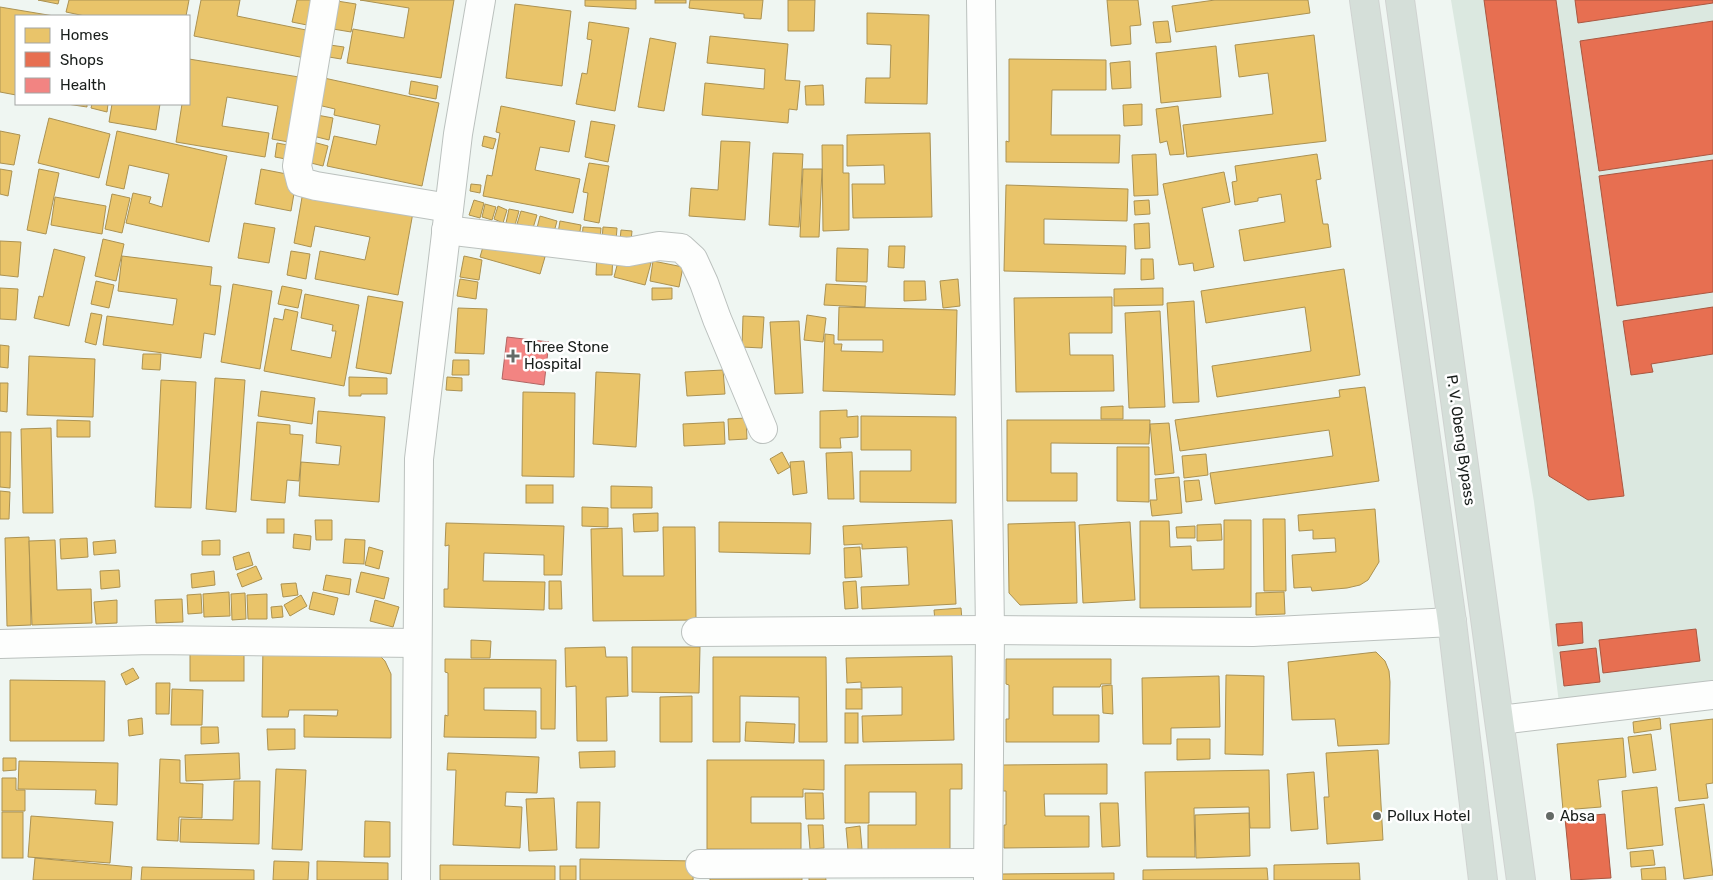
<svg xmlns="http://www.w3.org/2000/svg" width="1713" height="880" viewBox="0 0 1713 880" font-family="Rubik,sans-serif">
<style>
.built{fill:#dbe8e0}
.homes{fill:#e9c46a;stroke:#ab9252}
.shops{fill:#e76f51;stroke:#a95741}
.health{fill:#f28482;stroke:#b16563}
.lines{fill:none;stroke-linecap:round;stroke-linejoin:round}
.street-casing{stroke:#bbc1be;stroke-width:30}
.highway-casing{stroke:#d0d3d1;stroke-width:30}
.street{stroke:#fdfefd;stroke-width:28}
.highway{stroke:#d5dfd9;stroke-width:28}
.poi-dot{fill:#646a66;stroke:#fff;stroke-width:2}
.labels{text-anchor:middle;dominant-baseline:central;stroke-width:5;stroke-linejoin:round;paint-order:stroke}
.poi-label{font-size:15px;fill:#191e1b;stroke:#fff;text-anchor:start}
.street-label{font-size:15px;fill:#191e1b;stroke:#fff}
</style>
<rect width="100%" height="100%" fill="#eff6f2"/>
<path class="built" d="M1451,0H1713V680L1559,703L1534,502Z"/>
<g class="homes">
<path d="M38,0H59L58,4Z"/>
<path d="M69,0H189L186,16H85L66,12Z"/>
<path d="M201,0H240L237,16L311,31L305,58L194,36Z"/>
<path d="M297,0H317L312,26L292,22Z"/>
<path d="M360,0H454L441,78L347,63L353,29L404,38L409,8Z"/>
<path d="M585,0H636V9L585,6Z"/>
<rect x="655" y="0" width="31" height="3"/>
<path d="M690,0H763L761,19L744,18V14L689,8Z"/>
<path d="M788,0H815L814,31H788Z"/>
<path d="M1107,0H1138L1141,25L1130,26L1131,44L1111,46Z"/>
<path d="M1215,0H1308L1310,13L1176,32L1172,6Z"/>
<path d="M337,1L356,4L351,32L333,29Z"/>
<path d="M515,4L571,11L562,86L506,78Z"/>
<path d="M0,7L54,16H16V95L0,92Z"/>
<path d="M867,13L929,15L927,104L865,103L866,78H890L891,45L867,44Z"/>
<path d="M1168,21L1171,42L1156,43L1153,22Z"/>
<path d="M589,22L629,28L615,111L576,104L582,73L587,74L592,40L587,39Z"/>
<path d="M1314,35L1326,141L1187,157L1183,125L1273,114L1268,73L1239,77L1235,45Z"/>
<path d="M710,36L788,44L785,80L800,81L797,110L789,109L788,123L702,115L705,83L764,89L765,69L707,63Z"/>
<path d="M650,38L676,43L664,111L638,107Z"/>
<path d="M330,45L344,47L341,59L329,57Z"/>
<path d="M1216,46L1221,97L1161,103L1156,53Z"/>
<path d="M189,59L305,78L294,143L272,139L278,106L227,97L222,126L269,133L265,157L176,142L182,104H189Z"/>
<path d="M1009,59L1106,60V90H1052L1051,135H1120L1119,163L1006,162V141L1009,142Z"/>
<path d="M1130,61L1131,88L1112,89L1110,63Z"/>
<path d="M324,78L439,103L422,186L327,166L334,136L376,145L380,125L334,115L335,109L318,105Z"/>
<path d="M411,81L438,86L436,99L409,94Z"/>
<path d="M823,85L824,105H806L805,86Z"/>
<path d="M67,104H87V107Z"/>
<path d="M92,104H108L107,112L91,108Z"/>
<path d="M112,104H160L156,130L109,122Z"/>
<path d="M1142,104V125L1124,126L1123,105Z"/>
<path d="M501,106L575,121L569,152L540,147L535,170L580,179L573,213L483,196L487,175L492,176L500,133L496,132Z"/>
<path d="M1178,106L1184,154L1170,155L1167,141L1160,143L1156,109Z"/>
<path d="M317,115L333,118L329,140L313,136Z"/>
<path d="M49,118L110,134L99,178L38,163Z"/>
<path d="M591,121L615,125L608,162L585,157Z"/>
<path d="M0,131L20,135L14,165L0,163Z"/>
<path d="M117,131L227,156L209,242L126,223L133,193L151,197L149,203L162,207L169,174L129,165L124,189L106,185Z"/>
<path d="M930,133L932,217L853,218L852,184H885L884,165L847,166V135Z"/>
<path d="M484,136L496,139L493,149L482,146Z"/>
<path d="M721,141L750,142L745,220L689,216L691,188L718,190Z"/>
<path d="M313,142L328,146L323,166L307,162Z"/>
<path d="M277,143L293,146L291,160L275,157Z"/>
<path d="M822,145H843V173H849V230L823,231Z"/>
<path d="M773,153L803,154L799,227L769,225Z"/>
<path d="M1156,154L1158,195L1134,196L1132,155Z"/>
<path d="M1317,154L1321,179L1316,180L1323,224H1328L1331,247L1244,261L1239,230L1285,222L1281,194L1258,198V201L1235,205L1232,182L1237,181L1235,166Z"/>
<path d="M589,163L609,166L599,223L584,220L588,193L583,192Z"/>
<path d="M0,169L12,171L8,196L0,194Z"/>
<path d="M39,169L59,173L46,234L27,230Z"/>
<path d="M261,169L297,176L291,211L255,204Z"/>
<path d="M803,169H822L819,237H800Z"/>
<path d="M1224,172L1230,202L1202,208L1214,267L1194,271L1193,263L1179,265L1163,184Z"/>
<path d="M471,184L481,185L480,193L470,191Z"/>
<path d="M1006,185L1128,189L1127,221L1044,219V244L1126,246L1125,274L1004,271Z"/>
<path d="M304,186L414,207L398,295L315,279L320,251L365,260L370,237L315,226L311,247L294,243Z"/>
<path d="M112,194L130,198L122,233L105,229Z"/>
<path d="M55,197L106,206L102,234L51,225Z"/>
<path d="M474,200L484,203L480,218L469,215Z"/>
<path d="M1149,200L1150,214L1135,215L1134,201Z"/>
<path d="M485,204L496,207L492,220L482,217Z"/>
<path d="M498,206L507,210L503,223L494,219Z"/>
<path d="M509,209L519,211L515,225L506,223Z"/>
<path d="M521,211L537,215L533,228L517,224Z"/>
<path d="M540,216L557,221L554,232L537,228Z"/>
<path d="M560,221L581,225L579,237L558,233Z"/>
<path d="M244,223L275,228L269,263L238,258Z"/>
<path d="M1149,223L1150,248L1135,249L1134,224Z"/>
<path d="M583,227L601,228L600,240L582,239Z"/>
<path d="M603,227L617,228L616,241L602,240Z"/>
<path d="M621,230L632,231L631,241L620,240Z"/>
<path d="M103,239L124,244L116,281L95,276Z"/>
<path d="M485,240L545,257L540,274L480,257Z"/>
<path d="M0,241L21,242L18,277L0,275Z"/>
<path d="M889,246H905L904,268L888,267Z"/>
<path d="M837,248L868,249L867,282L836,281Z"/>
<path d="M54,249L85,257L69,326L34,318L39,296L43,297Z"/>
<path d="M291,251L310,254L306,279L287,275Z"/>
<path d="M597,252L613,253L612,275H596Z"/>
<path d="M620,254L651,263L645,285L614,277Z"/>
<path d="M122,256L212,267L210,285L221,286L215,335L204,333L201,358L103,345L107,316L173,325L177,299L118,291Z"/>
<path d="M464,256L482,260L479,280L460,277Z"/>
<path d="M1141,259H1153L1154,279L1141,280Z"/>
<path d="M653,261L683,267L679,287L650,281Z"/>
<path d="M1344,269L1360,375L1217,397L1212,366L1311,351L1305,307L1206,323L1201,291Z"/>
<path d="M460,279L478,282L476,299L457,296Z"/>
<path d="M958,279L960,306L943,308L940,281Z"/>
<path d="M96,281L114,285L109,308L91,304Z"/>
<path d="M904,281H925L926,300L904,301Z"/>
<path d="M233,284L272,291L260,369L221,362Z"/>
<path d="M826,284L866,286L865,307L824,305Z"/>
<path d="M282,286L302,290L298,308L278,304Z"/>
<path d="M0,288L18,289L16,320L0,319Z"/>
<path d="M652,288H672V299L652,300Z"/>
<path d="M1163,288V305L1114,306V289Z"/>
<path d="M305,294L359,305L344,386L264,371L274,318L283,320L285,309L298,312L291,350L331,358L336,331H332L333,325L301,318Z"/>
<path d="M368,296L403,302L391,374L356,368Z"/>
<path d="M1112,297V333H1069L1070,355H1113L1114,391L1016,392L1014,298Z"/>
<path d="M1194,301L1199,402L1173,403L1167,303Z"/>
<path d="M839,307L957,310L955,395L823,391L825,334L834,335V344H842L841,351L883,352V340H838Z"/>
<path d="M458,308L487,309L484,354L455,353Z"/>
<path d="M1160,311L1165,407L1129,408L1125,313Z"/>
<path d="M91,313L102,315L96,345L85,342Z"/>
<path d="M807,315L826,318L823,342L804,340Z"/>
<path d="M743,316L764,317L762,348L742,347Z"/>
<path d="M799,321L803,393L775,394L770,322Z"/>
<path d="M0,345L9,346L8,368L0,367Z"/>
<path d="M143,354H161L160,370L142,369Z"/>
<path d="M29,356L95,359L93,417L27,415Z"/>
<path d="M453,360H469V375H452Z"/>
<path d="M723,370L725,394L687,396L685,372Z"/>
<path d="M596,372L640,374L636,447L593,444Z"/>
<path d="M349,377L387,378V394H361V396H349Z"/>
<path d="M447,377L462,378V391L446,390Z"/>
<path d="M215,378L245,380L236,512L206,509Z"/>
<path d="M161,380L196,382L191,508L155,507Z"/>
<path d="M0,383H8L7,412L0,411Z"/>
<path d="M1365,387L1379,481L1215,504L1210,473L1333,456L1329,430L1180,451L1175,420L1340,397L1339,390Z"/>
<path d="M261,391L315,398L312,424L258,416Z"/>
<path d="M523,392L575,393L574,477L522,476Z"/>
<path d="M1123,406V419H1101V407Z"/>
<path d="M847,410V417L858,416V437L840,438L841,448H820V411Z"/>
<path d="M318,411L385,417L379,502L299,496L301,462L339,465L341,446L316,443Z"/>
<path d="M861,416L956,417V503L860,502V471H911V450H861Z"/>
<path d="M746,418L747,439L729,440L728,419Z"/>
<path d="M57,420L90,421V437H57Z"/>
<path d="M1007,420H1150L1149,444L1051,443V473H1077V501H1007Z"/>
<path d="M257,422L290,425V434L303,435L299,481L287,480L285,503L251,500Z"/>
<path d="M724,422L725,444L684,446L683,424Z"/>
<path d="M1169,423L1174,473L1155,475L1150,424Z"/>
<path d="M51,428L53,513H23L21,429Z"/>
<path d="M0,432H11L10,488L0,487Z"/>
<path d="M1117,447H1149V502L1117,501Z"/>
<path d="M782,452L790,467L778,474L770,459Z"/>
<path d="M852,452L854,499H828L826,453Z"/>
<path d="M1206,454L1208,475L1184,478L1182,456Z"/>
<path d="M804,461L807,493L793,495L790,462Z"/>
<path d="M1179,477L1182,513L1152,516L1150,500H1157L1155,479Z"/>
<path d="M1199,480L1202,500L1186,502L1184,481Z"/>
<rect x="526" y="485" width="27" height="18"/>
<path d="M611,486L652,487V508H611Z"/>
<path d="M0,491L10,492L9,519H0Z"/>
<path d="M582,507L608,508V527L582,526Z"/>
<path d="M1375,509L1379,562L1368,580L1360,585L1347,588L1312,591L1311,587L1294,588L1292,555L1336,552L1335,538L1313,539V530L1299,531L1298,515Z"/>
<path d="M658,513V531L634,532L633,514Z"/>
<rect x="267" y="519" width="17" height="14"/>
<path d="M1263,519H1285L1286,591H1264Z"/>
<path d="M315,520H332V540H316Z"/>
<path d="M952,520L956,604L862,609L861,587L909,585L907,547L862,549V544L844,545L843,526Z"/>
<path d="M1224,520H1251V607L1140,608V521H1169L1170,547L1191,546L1192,570L1224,569Z"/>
<path d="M719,522L811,523L810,554L719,552Z"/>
<path d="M1075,522L1077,603L1020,605L1009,593L1008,524Z"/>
<path d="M1130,522L1135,600L1083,603L1079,525Z"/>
<path d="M446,523L564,526L562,575H544V555L484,553L483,581L545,582L544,610L444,607V589H448L449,545L445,546Z"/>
<path d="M1221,524L1222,540L1197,541V525Z"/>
<path d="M1195,526V538H1177L1176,527Z"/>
<path d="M663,527H695L696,620L593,621L591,529L622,528L623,576H664Z"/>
<path d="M294,534L311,536L310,550L293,548Z"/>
<path d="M29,537L31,625L7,626L5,538Z"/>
<path d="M87,538L88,557L61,559L60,539Z"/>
<path d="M345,539L365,540L364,564L343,563Z"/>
<path d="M55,540L57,590L91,589L92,623L32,625L29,541Z"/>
<path d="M115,540L116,553L94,555L93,542Z"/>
<path d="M220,540V555H202V541Z"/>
<path d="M369,547L383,551L379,569L365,565Z"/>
<path d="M860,547L862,577L845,578L844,548Z"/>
<path d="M249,552L253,565L236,570L233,557Z"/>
<path d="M256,566L262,579L242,587L237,574Z"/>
<path d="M119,570L120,587L101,589L100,571Z"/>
<path d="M214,571L215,585L192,588L191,574Z"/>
<path d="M361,572L389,578L384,599L356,592Z"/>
<path d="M326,575L351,579L349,595L323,590Z"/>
<path d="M549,581H561L562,609H549Z"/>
<path d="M856,581L858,608L845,609L843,582Z"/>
<path d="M296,583L298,595L283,597L281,584Z"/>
<path d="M229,592L230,616L204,617L203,594Z"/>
<path d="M313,592L338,598L334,615L309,609Z"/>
<path d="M1284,592L1285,614L1256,615V593Z"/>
<path d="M245,593L246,619L232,620L231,594Z"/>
<path d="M201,594L202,613L188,614L187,595Z"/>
<path d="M267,594V619H248L247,595Z"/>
<path d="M301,595L307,606L290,616L284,605Z"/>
<path d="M182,599L183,622L156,623L155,600Z"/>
<path d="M117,600V623L96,624L94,602Z"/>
<path d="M375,600L399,607L393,627L370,621Z"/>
<path d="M282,606L283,617L272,618L271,607Z"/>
<path d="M961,608L962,620L935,621L934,610Z"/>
<path d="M471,640L491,641L490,658H471Z"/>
<path d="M263,643L379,655L385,661L391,674V738L304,737V715L337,716L338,710H289L288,717H262Z"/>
<path d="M605,647L606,657H627L628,696L606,697L607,741H577L576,686L566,687L565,648Z"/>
<path d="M632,647H700L699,693L632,692Z"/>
<rect x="190" y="652" width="54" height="29"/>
<path d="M1376,652L1385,661L1389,671L1390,682L1389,744L1338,746L1335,719L1292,720L1288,662Z"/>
<path d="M952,656L954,740L863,742L862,716L902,715V687L861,688V682L847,683L846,658Z"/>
<path d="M713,657H826L827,742H799V697L740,696V742H713Z"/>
<path d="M445,659L556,660L555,729H541V688H484V710L536,711V738L444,737L445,715L448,716V673L445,672Z"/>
<path d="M1006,659H1111V684H1101L1100,687H1053V715H1099V742H1006V719H1009V685L1006,684Z"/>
<path d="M133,668L139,678L126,685L121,674Z"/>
<path d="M1226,675L1264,676L1263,755L1225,754Z"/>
<path d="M1219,676L1220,727L1171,728V744H1143L1142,678Z"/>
<path d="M10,680L105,681L104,741H10Z"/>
<path d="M156,683H170L169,714H156Z"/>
<path d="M1112,685L1113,714L1103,713L1102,686Z"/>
<path d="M172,689L203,690L202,725H171Z"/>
<rect x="846" y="689" width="16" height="20"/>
<path d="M692,696V742H660V697Z"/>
<rect x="845" y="713" width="13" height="30"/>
<path d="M142,718L143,734L129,736L128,720Z"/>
<path d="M1660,718L1661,729L1634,733L1633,722Z"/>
<path d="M1713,719V783L1706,784L1708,798L1679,801L1670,724Z"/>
<path d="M746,722L795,724L794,743L745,741Z"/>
<path d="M201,727H218L219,743L201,744Z"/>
<path d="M267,729H295V749L268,750Z"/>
<path d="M1651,734L1656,770L1633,773L1628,737Z"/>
<path d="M1623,738L1626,777L1598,780L1601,807L1563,810L1557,744Z"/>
<path d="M1177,739H1210V759L1177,760Z"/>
<path d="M1378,750L1383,840L1327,844L1324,797H1329L1326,753Z"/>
<path d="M615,751V767L580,768L579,752Z"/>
<path d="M239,753L240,779L186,781L185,755Z"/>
<path d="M448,753L539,757L537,793L506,792L505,806L522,807L520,848L453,845L456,770H447Z"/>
<path d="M3,758H16V770L3,771Z"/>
<path d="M160,759L180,760V783L203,784L202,818L179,817L178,841L157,840Z"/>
<path d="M707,760H824V790L803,789V797H751V823H801V849H707Z"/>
<path d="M19,761L118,763L117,805L95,804L96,790L18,789Z"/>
<path d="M962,764V789H950V850H868V825H916V792H869V823H845V765Z"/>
<path d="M1107,764V794H1044L1045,816H1089V847L1004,848V825H1006V791H1003V765Z"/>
<path d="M276,769L306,770L302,850L272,849Z"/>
<path d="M1269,770L1270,828H1250L1249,807L1194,808L1195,857H1147L1145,772Z"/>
<path d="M1314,772L1318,829L1291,831L1287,774Z"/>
<path d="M2,778H16V790H25V811H2Z"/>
<path d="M234,781H260L259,844L180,842L181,819L233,820Z"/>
<path d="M1657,787L1663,845L1627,849L1622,791Z"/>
<path d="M805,793H823L824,819H806Z"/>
<path d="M554,798L557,850L529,851L526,799Z"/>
<path d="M577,802H600L599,848H576Z"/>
<path d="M1100,803H1118L1120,846L1102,847Z"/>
<path d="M1704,804L1713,875L1684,879L1675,808Z"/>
<rect x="2" y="812" width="21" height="46"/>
<path d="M1249,813L1250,856L1196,858L1195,815Z"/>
<path d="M31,816L113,822L110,863L28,857Z"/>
<path d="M365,821L390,822V857H364Z"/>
<path d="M808,825H823L824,848L810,849Z"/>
<path d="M860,826L862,849L848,850L846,828Z"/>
<path d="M1653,850L1655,865L1631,867L1630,852Z"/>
<path d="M35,858L132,867L131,880H33Z"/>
<path d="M580,859L694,861L693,880H580Z"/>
<path d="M274,861L309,862L308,880H273Z"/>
<path d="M317,861L388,863V880H317Z"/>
<path d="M1359,863L1360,880H1274V865Z"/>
<path d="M440,865L555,866V880H440Z"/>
<rect x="560" y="866" width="16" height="14"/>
<path d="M142,867L254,870V880H141Z"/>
<path d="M1665,867L1666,880H1642L1641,869Z"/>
<path d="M1267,868L1268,880H1143V870Z"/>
<rect x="710" y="870" width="92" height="10"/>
<path d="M1114,873V880H1002V874Z"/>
<path d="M809,874H825L826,880H809Z"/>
</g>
<g class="shops">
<path d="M1484,0H1556L1624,496L1588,500L1549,476Z"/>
<path d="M1575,0H1713V3L1578,23Z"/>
<path d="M1713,21V154L1599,171L1580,41Z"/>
<path d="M1713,160V292L1617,306L1599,176Z"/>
<path d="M1713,307V354L1651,364L1653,372L1631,375L1623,321Z"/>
<path d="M1582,622L1583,643L1558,646L1556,624Z"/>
<path d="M1696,629L1700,661L1603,673L1599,640Z"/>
<path d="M1596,648L1600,682L1564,686L1560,652Z"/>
<path d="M1605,814L1611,878L1571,880L1565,818Z"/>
</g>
<path class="health" d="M507,337L549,342L544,385L502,379Z"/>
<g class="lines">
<defs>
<g id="street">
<path d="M325,0L297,166L301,182L316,186L449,208"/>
<path d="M981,0L990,630L988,880"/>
<path d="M446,230L628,252L659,246L681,248L693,259L704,283L717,319L763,429"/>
<path d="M696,632L990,630L1253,632L1452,622"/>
<path d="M0,644L151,640L417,643"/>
<path d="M1500,720L1713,695"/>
<path d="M700,864L988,863"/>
<path d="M416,880L419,459L458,134L481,0"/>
</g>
<g id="highway">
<path d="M1364,0L1452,622L1483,880"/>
<path d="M1400,0L1521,880"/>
</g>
</defs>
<use href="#street" class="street-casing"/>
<use href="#highway" class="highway-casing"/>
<use href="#street" class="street"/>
<use href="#highway" class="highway"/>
</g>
<g class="poi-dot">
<path d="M510.5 348.5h5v5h5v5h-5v5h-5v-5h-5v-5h5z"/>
<circle cx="1377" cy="816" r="5"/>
<circle cx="1550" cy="816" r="5"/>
</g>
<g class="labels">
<g class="poi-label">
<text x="524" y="347">Three Stone<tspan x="524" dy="17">Hospital</tspan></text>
<text x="1387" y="816">Pollux Hotel</text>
<text x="1560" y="816">Absa</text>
</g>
<g class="street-label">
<text transform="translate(1461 440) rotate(82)">P. V. Obeng Bypass</text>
</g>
</g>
<rect x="15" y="15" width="175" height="90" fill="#ffffff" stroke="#a3a5a4"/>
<rect x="25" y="28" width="25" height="15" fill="#e9c46a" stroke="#a3a5a4"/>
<text x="60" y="40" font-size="15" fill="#191e1b">Homes</text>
<rect x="25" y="52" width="25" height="15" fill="#e76f51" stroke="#a3a5a4"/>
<text x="60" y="65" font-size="15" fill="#191e1b">Shops</text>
<rect x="25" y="78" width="25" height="15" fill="#f28482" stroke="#a3a5a4"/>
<text x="60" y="90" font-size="15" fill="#191e1b">Health</text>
</svg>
